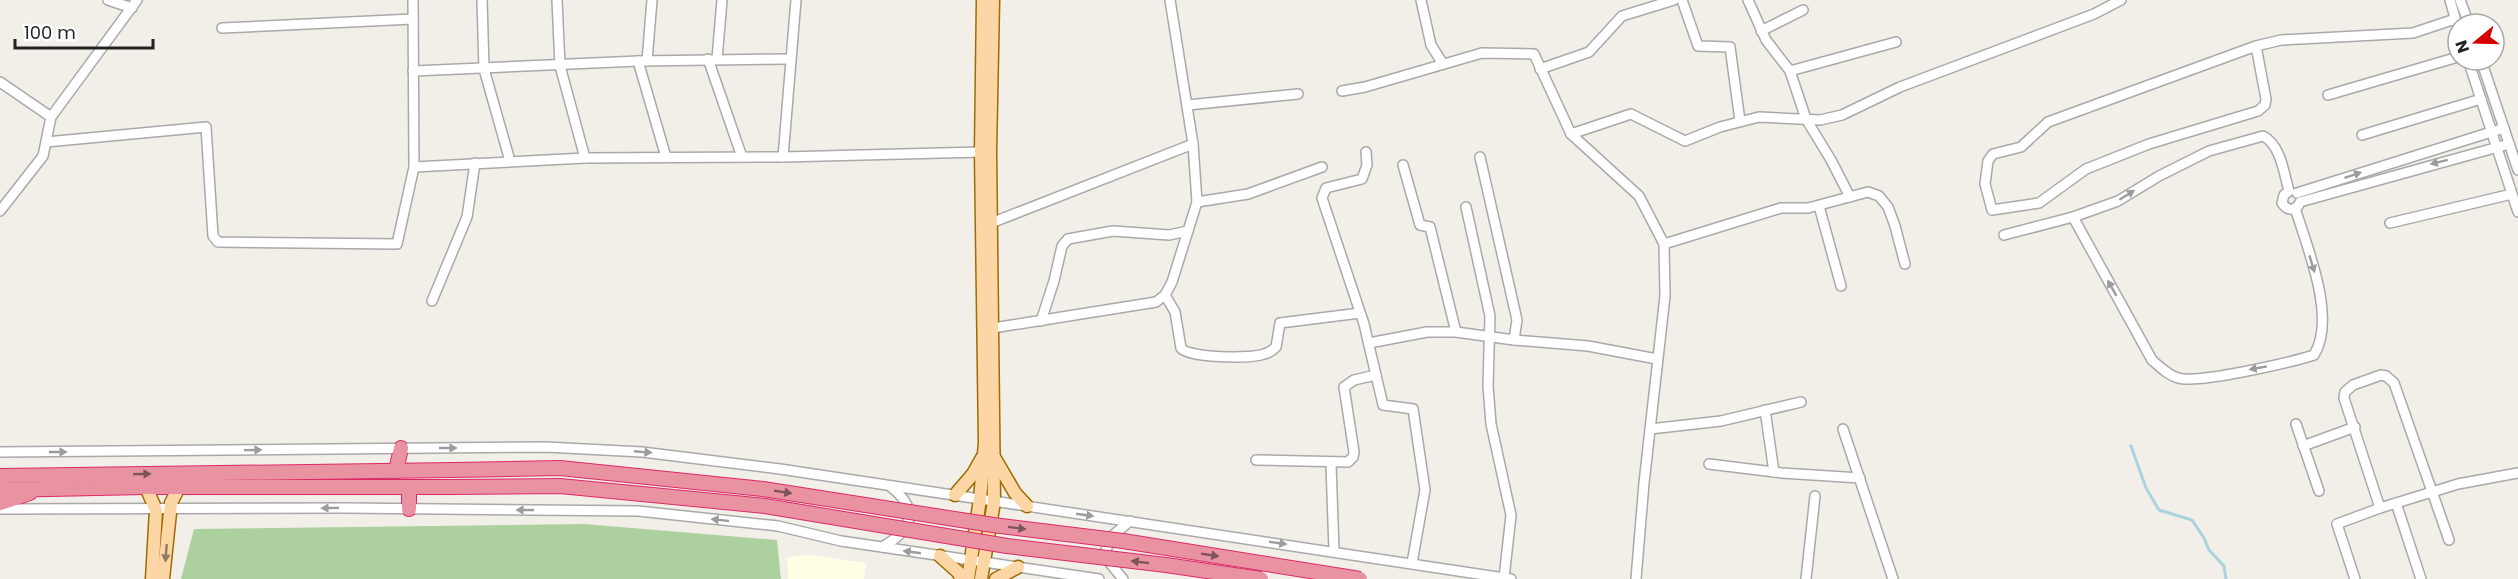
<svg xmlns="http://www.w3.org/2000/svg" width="2518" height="579" viewBox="0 0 2518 579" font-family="Poppins,sans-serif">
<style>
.education{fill:#ffffe5}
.forest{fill:#add19e}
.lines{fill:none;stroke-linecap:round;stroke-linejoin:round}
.stream{stroke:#aad3df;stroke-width:3}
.minor-casing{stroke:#a9a9a9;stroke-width:12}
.major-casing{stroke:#a06b00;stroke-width:15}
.highway-casing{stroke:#dc2a67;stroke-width:16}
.minor{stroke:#fff;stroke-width:9}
.major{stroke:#fcd6a4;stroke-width:12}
.highway{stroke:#e892a2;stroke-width:14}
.highway-bridge-casing{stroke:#dc2a67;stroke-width:16;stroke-linecap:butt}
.highway-bridge{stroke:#e892a2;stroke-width:14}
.oneway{fill:#9c9c9c}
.oneway2{fill:#7b545c}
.oneway3{fill:#8f7c63}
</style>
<rect width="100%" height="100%" fill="#f2efe9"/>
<path class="education" d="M810,555L866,563L864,579H788L787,557Z"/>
<path class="forest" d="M584,524L777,540L781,579H181L194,529Z"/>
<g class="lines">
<path class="stream" d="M2131,446L2146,488L2159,510L2192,520L2204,538L2209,550L2224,566L2226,579"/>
<defs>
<g id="minor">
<path d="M108,0L132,8"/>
<path d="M482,0L484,69L510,161"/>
<path d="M557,0L560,66L585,158"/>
<path d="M1421,0L1431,45L1443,64"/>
<path d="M1682,0L1698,46L1730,47L1740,121"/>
<path d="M1748,0L1766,40L1790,71L1806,119L1831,160L1850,197"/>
<path d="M2450,0L2458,28"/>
<path d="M2460,0L2469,24"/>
<path d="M222,28L413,19"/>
<path d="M1761,31L1803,10"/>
<path d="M2256,46L2266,99L2265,105L2258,111L2149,144L2086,169L2039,203L1992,210L1985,184L1988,161L1993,154L2021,147L2048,122L2256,46L2281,40L2413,33L2455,19"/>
<path d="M708,59L742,157"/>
<path d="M717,59L722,0"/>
<path d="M2468,60L2518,212"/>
<path d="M2481,60L2518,170"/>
<path d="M638,61L666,157"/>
<path d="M647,61L652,0"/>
<path d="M1540,69L1589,52L1622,16L1674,0"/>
<path d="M413,71L638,61L790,59"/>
<path d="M1790,71L1896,42"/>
<path d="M0,82L51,117L43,156L0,211"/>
<path d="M1342,91L1365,87L1482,53L1534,54L1571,134L1639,196L1664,244L1665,296L1644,483L1636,579"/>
<path d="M2328,95L2458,57"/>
<path d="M1188,105L1298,94"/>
<path d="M51,117L137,0"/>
<path d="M1571,134L1631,114L1685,141L1720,127L1759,117L1820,120L1842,115L1900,87L2094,14L2121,0"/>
<path d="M2362,135L2481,99"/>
<path d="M46,142L206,127L213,236L218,242L397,244L414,167L413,0"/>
<path d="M1366,152L1367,165L1362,179L1326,188L1322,198L1364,324L1383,405L1413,409L1425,490L1412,563"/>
<path d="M783,157L796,0"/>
<path d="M1403,165L1420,225L1430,227L1456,332"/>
<path d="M414,167L585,158L783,157L981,152"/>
<path d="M2289,191L2284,195L2282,203C2288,212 2297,211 2300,202L2509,144"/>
<path d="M2297,193L2504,128"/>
<path d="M1197,202L1248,194L1322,167"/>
<path d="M1819,206L1841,286"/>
<path d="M1466,207L1490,316L1488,386L1491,424L1511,515L1504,578"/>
<path d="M2073,217L2152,360C2160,367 2168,375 2178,378C2199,384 2292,362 2314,355C2337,318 2307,247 2295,208"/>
<path d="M991,223L1193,144"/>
<path d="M2390,223L2512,194"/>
<path d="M2004,235L2073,217L2118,201L2159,176L2209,151L2263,136C2281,145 2284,174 2289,191"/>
<path d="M1664,244L1781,208H1808L1868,192L1879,196L1888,207L1895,226L1905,264"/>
<path d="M1165,295L1175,312L1181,348C1188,358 1251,359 1264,354C1269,353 1273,350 1276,347L1280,323L1360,313"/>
<path d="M432,301L467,217L475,163"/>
<path d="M1041,321L1054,281L1062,246L1068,239L1113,231L1169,235L1188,231"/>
<path d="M993,328L1156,302L1165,295L1172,282L1197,202L1193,144L1170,0"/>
<path d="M1514,340L1588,346L1657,359"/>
<path d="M1369,343L1427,332H1456L1514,340L1517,320L1480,157"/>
<path d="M1765,410L1774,472"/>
<path d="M2296,424L2319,491"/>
<path d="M1650,429L1721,421L1801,402"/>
<path d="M1843,429L1893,579"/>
<path d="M2303,446L2355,427"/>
<path d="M0,452L546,447L642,452L780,469L1511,579"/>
<path d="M1256,460L1348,462L1353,457L1354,452L1344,387L1354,380L1376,375"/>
<path d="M1331,464L1334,551"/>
<path d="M1709,464L1782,473L1860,478"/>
<path d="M2396,503L2421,579"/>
<path d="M2380,508L2458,484L2518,473"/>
<path d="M0,509L345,508L638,511L778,526L841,541L1099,579"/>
<path d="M882,547C911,531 921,510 891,487"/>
<path d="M1123,579L1109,562L1106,550L1112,536L1130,521"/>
<path d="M1806,579L1815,496"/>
<path d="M2355,579L2337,524L2380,508L2344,398L2345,392L2353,385L2381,375L2386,376L2394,383L2449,540"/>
</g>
<g id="major">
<path d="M994,457L1015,493L1027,506"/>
<path d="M146,487L156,510L152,579"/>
<path d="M955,495L973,474L982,458"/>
<path d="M940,556L959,573L961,579"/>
<path d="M163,579L171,503L179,487"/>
<path d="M968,579L980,499L985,443L981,152L983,0"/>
<path d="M981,579L994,502L990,152L993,0"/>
<path d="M996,579L1018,567"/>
</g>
<g id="highway">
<path d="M396,471L401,448"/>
<path d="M0,476L453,470"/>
<path d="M0,490L146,487H451"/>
<path d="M0,503L30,493"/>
<path d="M409,509V487"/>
</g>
</defs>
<use href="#minor" class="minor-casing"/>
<use href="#major" class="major-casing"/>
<use href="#highway" class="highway-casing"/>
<use href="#minor" class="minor"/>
<use href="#major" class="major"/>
<use href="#highway" class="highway"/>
<defs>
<g id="highway-bridge">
<path d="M453,470L560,468L763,489L993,525L1123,541L1360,579"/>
<path d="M451,487L560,486L765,506L1007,546L1166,565L1261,579"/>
</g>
</defs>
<use href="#highway-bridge" class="highway-bridge-casing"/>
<use href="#highway-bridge" class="highway-bridge"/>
</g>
<defs><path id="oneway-solid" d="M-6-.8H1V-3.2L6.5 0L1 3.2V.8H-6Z" transform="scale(1.5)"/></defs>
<g class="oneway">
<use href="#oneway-solid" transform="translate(2439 162) rotate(166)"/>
<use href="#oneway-solid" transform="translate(2353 175) rotate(-18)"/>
<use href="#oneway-solid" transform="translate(2127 195) rotate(-32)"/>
<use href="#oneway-solid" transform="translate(2312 264) rotate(73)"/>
<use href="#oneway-solid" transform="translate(2112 288) rotate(-119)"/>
<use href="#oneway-solid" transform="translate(2258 368) rotate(170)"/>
<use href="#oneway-solid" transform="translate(448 448)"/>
<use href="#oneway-solid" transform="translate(253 450) rotate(-1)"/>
<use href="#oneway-solid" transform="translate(58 452)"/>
<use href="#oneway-solid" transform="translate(643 452) rotate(5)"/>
<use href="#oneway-solid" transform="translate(330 508) rotate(179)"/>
<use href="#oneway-solid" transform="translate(525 510) rotate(-180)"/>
<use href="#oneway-solid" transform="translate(1085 515) rotate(8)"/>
<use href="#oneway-solid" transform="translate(720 520) rotate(-174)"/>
<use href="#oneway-solid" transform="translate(1278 543) rotate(8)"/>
<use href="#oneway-solid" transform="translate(912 552) rotate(-172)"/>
</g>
<g class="oneway2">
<use href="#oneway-solid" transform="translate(142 474) rotate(-1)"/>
<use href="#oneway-solid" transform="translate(783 492) rotate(9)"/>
<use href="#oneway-solid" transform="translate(1017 528) rotate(7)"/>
<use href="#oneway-solid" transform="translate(1210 555) rotate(9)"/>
<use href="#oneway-solid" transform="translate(1140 562) rotate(-173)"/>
</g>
<use class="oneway3" href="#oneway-solid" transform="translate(166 553) rotate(95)"/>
<g transform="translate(2476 42) rotate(251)"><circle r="28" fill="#ffffff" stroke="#a7a7a7" stroke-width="1.5"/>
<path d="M0-4.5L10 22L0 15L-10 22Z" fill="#d40000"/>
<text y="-9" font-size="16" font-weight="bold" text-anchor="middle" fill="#222222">N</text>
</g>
<path d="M15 39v9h138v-9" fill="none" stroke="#222222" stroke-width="3"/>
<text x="24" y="39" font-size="18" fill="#222222" stroke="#ffffff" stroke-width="4.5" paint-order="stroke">100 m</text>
</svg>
